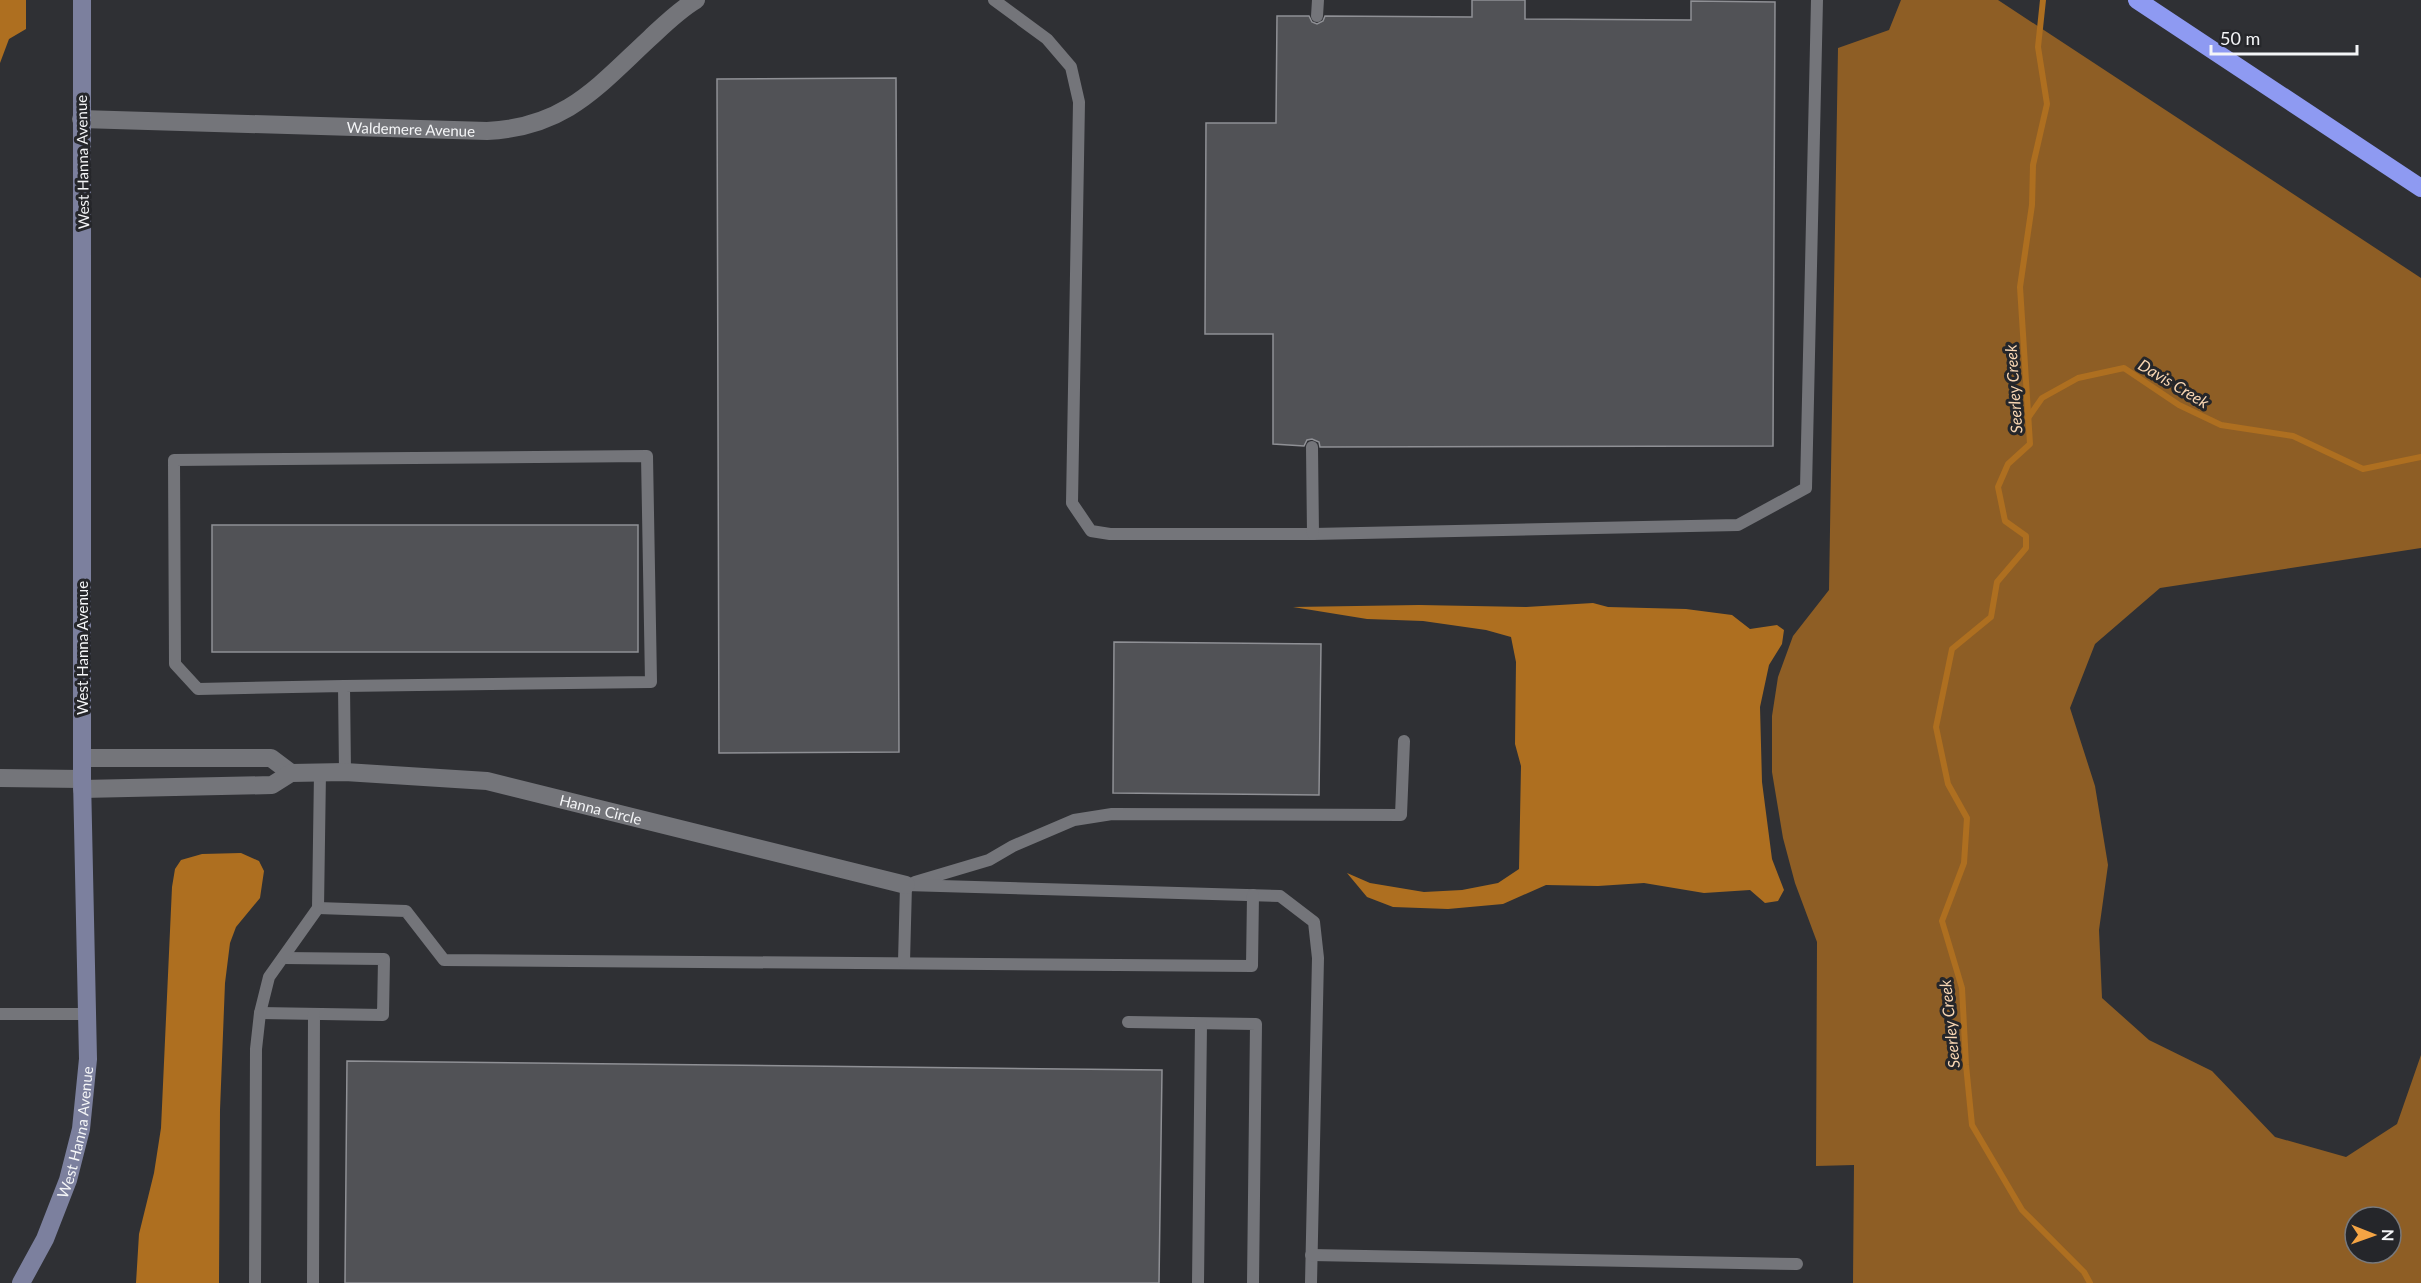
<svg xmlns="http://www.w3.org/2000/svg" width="2421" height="1283" viewBox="0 0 2421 1283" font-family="Lato,sans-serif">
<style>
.forest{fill:#8e5e25;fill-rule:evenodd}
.water{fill:#ae6f20}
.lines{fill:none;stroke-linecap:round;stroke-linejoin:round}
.stream{stroke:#ae6f20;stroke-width:6}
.building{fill:#515256;stroke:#8f9095;stroke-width:1.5}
.lane{stroke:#74757a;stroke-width:12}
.street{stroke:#74757a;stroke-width:18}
.secondary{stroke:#7c809e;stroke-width:18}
.highway{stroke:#8e9af2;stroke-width:18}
.labels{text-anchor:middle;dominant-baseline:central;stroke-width:6;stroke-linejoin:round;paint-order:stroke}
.street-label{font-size:15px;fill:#f4f5f7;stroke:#25262a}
.water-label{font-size:16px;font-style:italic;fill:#f8d6b3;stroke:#25262a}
</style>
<rect width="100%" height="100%" fill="#2f3034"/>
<path class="forest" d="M1901,0H1998L2421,278V548L2160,588L2095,644L2070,708L2095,786L2108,865L2099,930L2102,998L2149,1040L2212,1071L2275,1137L2346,1157L2397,1124L2421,1055V1283H1853L1854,1165L1816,1166L1817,942L1795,883L1783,838L1772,772V716L1778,677L1793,636L1829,590L1838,48L1889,30ZM2355,1217H2391V1253H2355Z"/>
<g class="water">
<path d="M0,0H26V29L9,39L0,63Z"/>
<path d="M1593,603L1608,607L1686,609L1732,615L1750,629L1777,625L1784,630L1782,644L1769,665L1760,707L1762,782L1772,859L1784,890L1778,901L1765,903L1750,890L1704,893L1644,883L1598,886L1546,885L1503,904L1448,909L1393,907L1367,897L1347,873L1370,883L1424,892L1462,890L1498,883L1519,869L1521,766L1515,744L1516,662L1511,637L1486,630L1423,621L1367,619L1293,607L1419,605L1526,607Z"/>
<path d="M241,853L259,861L264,871L260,898L236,927L230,943L225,983L220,1110L219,1283H136L139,1234L154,1173L161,1128L172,887L175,869L181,860L202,854Z"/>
</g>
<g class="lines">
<g class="stream">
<path d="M2043,0L2038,47L2047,104L2033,165L2032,205L2020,287L2030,444L2008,464L1998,487L2005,521L2026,536V548L1997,582L1991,617L1952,649L1936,727L1948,784L1967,818L1964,863L1942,921L1962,988L1966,1065L1972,1125L2022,1210L2084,1272L2090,1283"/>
<path d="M2028,418L2042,398L2078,378L2124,368L2179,405L2221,425L2293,436L2363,469L2421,457"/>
</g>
</g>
<g class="building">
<path d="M1472,0H1525V19L1691,20V1L1775,2L1773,446L1320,447L1319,442L1312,439L1307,440L1304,446L1273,444V334H1205L1206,123H1276L1277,16H1309L1312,22L1317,24L1323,21L1325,16L1472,17Z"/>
<path d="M896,78L899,752L719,753L717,79Z"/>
<rect x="212" y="525" width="426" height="127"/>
<path d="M1114,642L1321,644L1319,795L1113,793Z"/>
<path d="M347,1061L1162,1070L1159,1283H345Z"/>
</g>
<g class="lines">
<g class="lane">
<path d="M994,0L1047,39L1071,67L1079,102L1072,503L1091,531L1110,534H1313L1738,525L1806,488L1817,0"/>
<path d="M1317,16L1318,0"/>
<path d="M1312,447L1313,534"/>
<path d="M344,686L198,689L175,664L174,460L647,456L651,682L344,686L345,772"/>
<path d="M915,882L989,860L1013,846L1074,820L1112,814L1401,815L1404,741"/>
<path d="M906,885L1280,896L1314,922L1318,958L1311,1283"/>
<path d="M318,908L406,911L444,960L1252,966L1253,895"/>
<path d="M904,962L906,885"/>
<path d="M260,1013L383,1015L384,959L283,958"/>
<path d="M0,1014H86"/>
<path d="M1128,1022L1256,1024L1253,1283"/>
<path d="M1311,1255L1797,1264"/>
<path d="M255,1283L256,1049L260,1013L269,977L318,908L320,772"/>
<path d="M313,1283L314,1014"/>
<path d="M1198,1283L1201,1024"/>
</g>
<g class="street">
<path id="s1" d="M81,119L487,131C566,127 597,87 650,38C665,24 679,10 696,0"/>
<path d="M82,758H271L291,773"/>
<path d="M0,778L82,779"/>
<path id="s2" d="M82,789L272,785L291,773L345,772L487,781L906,885"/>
</g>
<path class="secondary" id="s3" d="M21,1283L45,1239L68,1180L81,1129L88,1059L82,779V0"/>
<path class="highway" d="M2137,0L2421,188"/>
</g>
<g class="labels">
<g class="street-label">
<text stroke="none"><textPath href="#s1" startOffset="330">Waldemere Avenue</textPath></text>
<text transform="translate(82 162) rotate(-91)">West Hanna Avenue</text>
<text transform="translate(82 648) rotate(-90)">West Hanna Avenue</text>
<text stroke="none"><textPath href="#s2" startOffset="526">Hanna Circle</textPath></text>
<text stroke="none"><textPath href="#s3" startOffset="162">West Hanna Avenue</textPath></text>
</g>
<g class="water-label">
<text transform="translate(2174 383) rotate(31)">Davis Creek</text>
<text transform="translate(2013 389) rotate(-94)">Seerley Creek</text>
<text transform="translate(1949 1024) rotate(-96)">Seerley Creek</text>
</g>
</g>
<g transform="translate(2373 1235) rotate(91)"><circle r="28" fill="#25262a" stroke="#78797c" stroke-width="1.5"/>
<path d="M0-4.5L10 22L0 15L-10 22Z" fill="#f4a444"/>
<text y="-9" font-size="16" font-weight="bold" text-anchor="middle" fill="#f4f5f7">N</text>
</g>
<path d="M2211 45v9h146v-9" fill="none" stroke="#f4f5f7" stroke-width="3"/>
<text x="2220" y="45" font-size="18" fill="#f4f5f7" stroke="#25262a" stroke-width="4.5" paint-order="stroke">50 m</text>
</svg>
